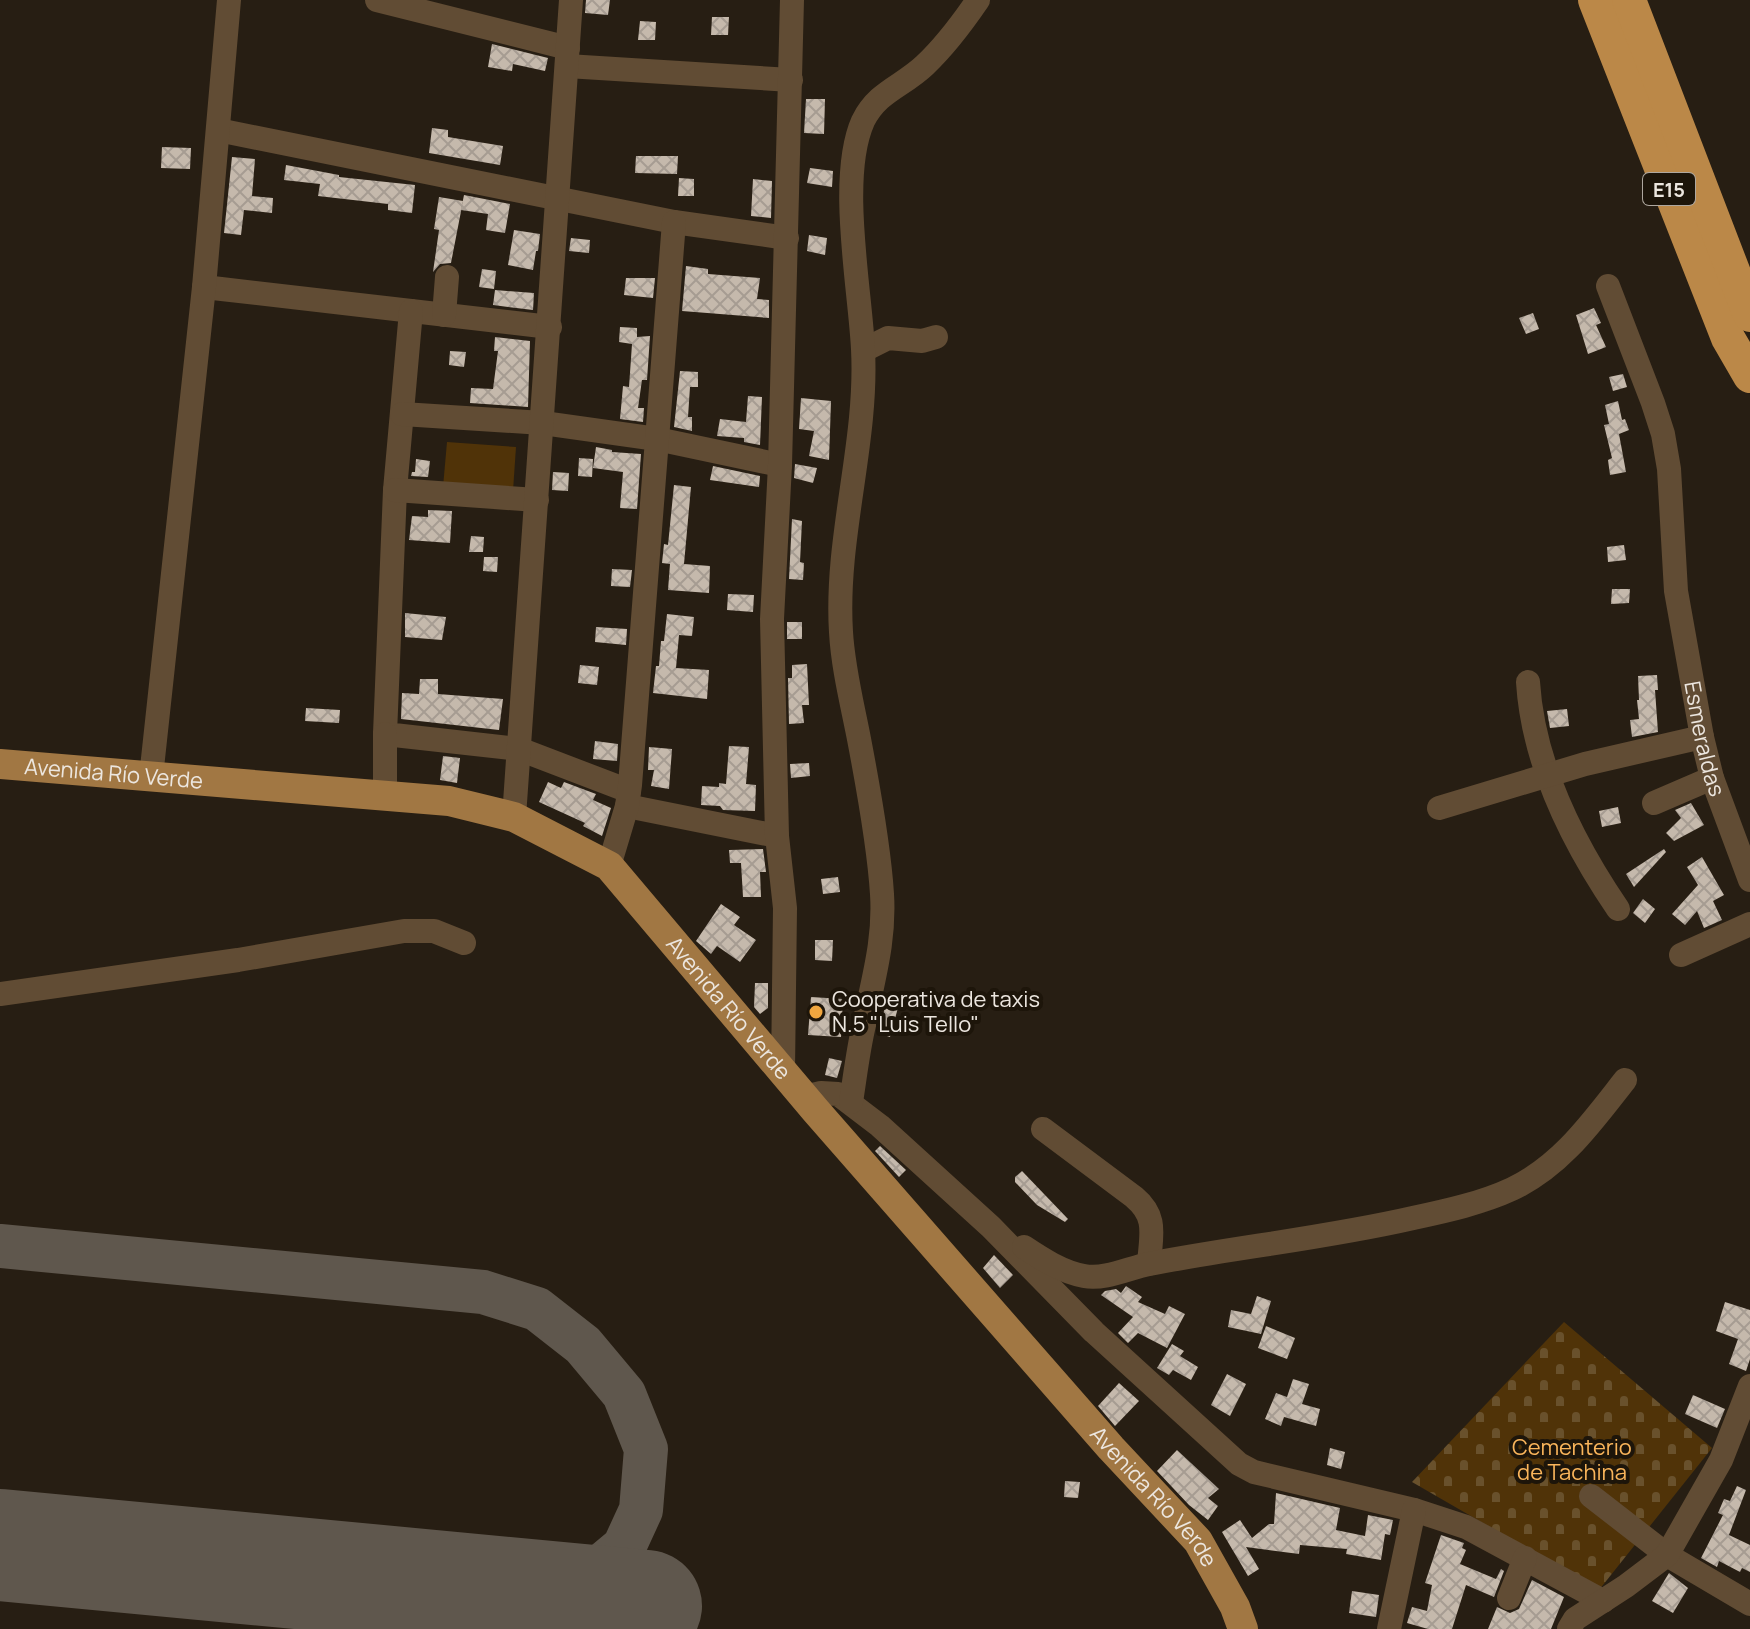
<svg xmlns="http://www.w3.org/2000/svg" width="1750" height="1629" viewBox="0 0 1750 1629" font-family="Manrope,sans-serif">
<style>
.cemetery{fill:url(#cemetery-stones)}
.pitch{fill:#503308}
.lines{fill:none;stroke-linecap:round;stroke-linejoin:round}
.taxiway{stroke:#5f574d;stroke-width:44}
.runway{stroke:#5f574d;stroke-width:112}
.building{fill:url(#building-cross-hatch)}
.minor{stroke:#614c34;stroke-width:24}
.major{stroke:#a17743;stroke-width:30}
.highway{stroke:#bb8848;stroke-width:34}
.poi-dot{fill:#f0a63f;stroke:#1d150a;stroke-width:3}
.labels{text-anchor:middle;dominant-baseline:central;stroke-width:8;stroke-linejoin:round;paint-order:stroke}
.shield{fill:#1d150a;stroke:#aea79f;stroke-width:2}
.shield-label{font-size:20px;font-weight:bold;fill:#ece6df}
.street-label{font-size:22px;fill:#ece6df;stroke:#1d150a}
.poi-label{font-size:22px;fill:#ece6df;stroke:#1d150a;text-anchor:start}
.park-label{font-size:22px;fill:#fab55b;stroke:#1d150a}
</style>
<defs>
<pattern id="cemetery-stones" width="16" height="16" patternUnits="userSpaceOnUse" patternTransform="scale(2)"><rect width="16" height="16" fill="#503308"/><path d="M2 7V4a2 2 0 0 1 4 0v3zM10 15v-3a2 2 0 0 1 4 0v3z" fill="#69512c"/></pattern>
<pattern id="building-cross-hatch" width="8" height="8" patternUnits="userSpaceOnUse" patternTransform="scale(2)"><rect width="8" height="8" fill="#c5b9ac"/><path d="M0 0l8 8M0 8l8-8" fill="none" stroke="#a69c92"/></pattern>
</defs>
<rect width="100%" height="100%" fill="#271e13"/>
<path class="cemetery" d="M1564,1322L1712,1448L1599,1590L1412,1482Z"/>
<path class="pitch" d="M447,442L516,447L513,491L443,487Z"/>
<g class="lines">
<path class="taxiway" d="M0,1246L483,1292L537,1309L583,1345L624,1394L646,1449L641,1510L624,1547L588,1577L534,1595"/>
<path class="runway" d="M0,1545L646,1606"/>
</g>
<g class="building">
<path d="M586,0H610L608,15L585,13Z"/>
<path d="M712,17H729L728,35H711Z"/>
<path d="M640,21L656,22L655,40H638Z"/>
<path d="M492,44L548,58L545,71L513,64L512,71L488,67Z"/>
<path d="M806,99H825L824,134L804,133Z"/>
<path d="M432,128L448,130V137L503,146L500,165L429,153Z"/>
<path d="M162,147L191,148L190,169L161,168Z"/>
<path d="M636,156H678L677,174L635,173Z"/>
<path d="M232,157L255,159L252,196L273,198L272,213L244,210L241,235L224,233Z"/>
<path d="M286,165L339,175V177L415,185L412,213L388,210V204L318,196L320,184L284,180Z"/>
<path d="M810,168L833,171L832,187L807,183Z"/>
<path d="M679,178L694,179V196H678Z"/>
<path d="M753,179L772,181L771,218L751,216Z"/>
<path d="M464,195L510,204L505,233L486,230L488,214L461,210Z"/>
<path d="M439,197L463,201L451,263L440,264L433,272L439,230L434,229Z"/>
<path d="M514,230L540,234L538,251H536L533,270L508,265Z"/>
<path d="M809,235L827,238L825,255L807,251Z"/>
<path d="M571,238L590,240L589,253L569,251Z"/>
<path d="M686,266L708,269V274L760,278L757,299L769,300V318L682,311Z"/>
<path d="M482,269L496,271L494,289L479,287Z"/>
<path d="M626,278H655L653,298L624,295Z"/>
<path d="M495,290L534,293L533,310L493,305Z"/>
<path d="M1594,308L1601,323L1596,325L1606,347L1588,354L1576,315Z"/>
<path d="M1533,313L1539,329L1526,334L1519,318Z"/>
<path d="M620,327L637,328V337L650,336L647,380H642L638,408H644L643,422L620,419L623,386L629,387L632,344L619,342Z"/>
<path d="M495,337L530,341L528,407L470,403L471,388L493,389L498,351H494Z"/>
<path d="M450,351L466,352L464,367L449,365Z"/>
<path d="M680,371L698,372V387H690L688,417H692V431L674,427Z"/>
<path d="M1623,374L1627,387L1613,391L1609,377Z"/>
<path d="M748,396L762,397L760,445L744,442V438L717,436L720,419L746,422Z"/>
<path d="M801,398L831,401L829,460L809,456L814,431L799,429Z"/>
<path d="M1618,401L1622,420L1625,419L1629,430L1619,434L1626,472L1610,475L1608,460L1612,458L1604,425L1609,424L1605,405Z"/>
<path d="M596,447L612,450V452L641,454L637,509L620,508L623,472L593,468Z"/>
<path d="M579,458L593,459L592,477L578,476Z"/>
<path d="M416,459L430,461L428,477L411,476L412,472H415Z"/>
<path d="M795,464L817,468L813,483L794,478Z"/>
<path d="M713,466L760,476L759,487L710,480Z"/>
<path d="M553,472L569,473L568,491L552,490Z"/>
<path d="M674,485L691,487L684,564L710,566L709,593L668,590L670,564L662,563L664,544L668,545Z"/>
<path d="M428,510L452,511L450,543L409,540L412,516L428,517Z"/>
<path d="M792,519L802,521L800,562L804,563L803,580L789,579Z"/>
<path d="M471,536L484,537L483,552H469Z"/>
<path d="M1624,545L1626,560L1608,562L1607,547Z"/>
<path d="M484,557H498L497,572L483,571Z"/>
<path d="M612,569L632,570L630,587L611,586Z"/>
<path d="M1612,589H1630L1629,603L1611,604Z"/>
<path d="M728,594L754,595L753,612L727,610Z"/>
<path d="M405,613L446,617L442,640L405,637Z"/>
<path d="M667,614L694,617L692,636L679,635L676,668L709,670L707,699L653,693L656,666H659L661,641H664Z"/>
<rect x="787" y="622" width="15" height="17"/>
<path d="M596,627L627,629L626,645L595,642Z"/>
<path d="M807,664L809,705H802L804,723L789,724L788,678H792V665Z"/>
<path d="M580,665L599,667L597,685L578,683Z"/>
<path d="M1657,675L1658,690H1655L1658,732L1632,737L1630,720L1639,719L1637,700H1639L1638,676Z"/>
<path d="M420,679H438V694L503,699L499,730L401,719L402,693L419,694Z"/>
<path d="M306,708L340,710L339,723L305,721Z"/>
<path d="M1567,709L1569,726L1550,728L1547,711Z"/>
<path d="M595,741L618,744L617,761L593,759Z"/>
<path d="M729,746L749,747L746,784L756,785L755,811L723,810L720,806L701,805L702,786L719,787V783L726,784Z"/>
<path d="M649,747L672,749L669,789L651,786L654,770H648Z"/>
<path d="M443,756L460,758L457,783L440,780Z"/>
<path d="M809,763L810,776L791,778L790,764Z"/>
<path d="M548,782L561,788L564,782L596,794L593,800L611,808L602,836L583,826L585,823L539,802Z"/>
<path d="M1691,803L1704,825L1674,841L1666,833L1681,818L1675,810Z"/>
<path d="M1618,807L1621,823L1602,827L1599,811Z"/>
<path d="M763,849L766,872H760L761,897H743L741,863H730L729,850Z"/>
<path d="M1664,849L1666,852L1634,887L1626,874Z"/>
<path d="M1702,857L1724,895L1713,901L1722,920L1704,928L1697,911L1685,925L1672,914L1698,885L1687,867Z"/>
<path d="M838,877L840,892L823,894L821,879Z"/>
<path d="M1643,899L1655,909L1645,923L1633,913Z"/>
<path d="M721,904L740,917L734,925L756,940L740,962L717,946L711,954L696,941Z"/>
<path d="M815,940H833L832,961L815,960Z"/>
<path d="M755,983H768V1008L760,1014L754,1007Z"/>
<path d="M811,997L843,999L841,1037L808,1035Z"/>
<path d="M887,1000L899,1004L890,1037L878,1033Z"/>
<path d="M829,1058L842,1061L837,1078L825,1075Z"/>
<path d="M880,1146L906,1170L899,1177L875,1151Z"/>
<path d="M1022,1171L1068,1219L1065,1222L1037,1205L1015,1182V1177Z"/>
<path d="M994,1255L1013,1275L1000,1288L983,1268Z"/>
<path d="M1126,1286L1142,1297L1138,1302L1165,1314L1169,1306L1185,1314L1167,1348L1138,1333L1128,1343L1118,1333L1133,1317L1101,1295L1105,1291L1116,1289L1121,1293Z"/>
<path d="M1257,1296L1271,1301L1261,1334L1228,1327L1231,1310L1251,1314Z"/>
<path d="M1725,1302L1750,1310V1359L1746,1371L1729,1364L1738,1339L1716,1331Z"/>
<path d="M1266,1326L1295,1338L1287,1359L1258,1348Z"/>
<path d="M1172,1344L1184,1351L1180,1356L1198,1367L1191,1380L1173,1370L1169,1375L1157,1368Z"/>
<path d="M1227,1374L1246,1384L1230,1416L1211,1405Z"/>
<path d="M1293,1379L1309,1384L1302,1404L1320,1409L1316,1426L1284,1417L1281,1426L1265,1419L1276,1393L1287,1397Z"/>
<path d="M1119,1383L1139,1401L1115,1426L1098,1406Z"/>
<path d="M1693,1395L1725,1409L1717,1428L1685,1414Z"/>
<path d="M1330,1448L1345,1452L1341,1469L1327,1465Z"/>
<path d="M1177,1450L1219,1489L1208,1498L1218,1506L1208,1520L1189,1505L1157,1471Z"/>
<path d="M1065,1481L1080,1482L1078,1498L1064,1497Z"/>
<path d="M1737,1486L1746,1490L1729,1535L1750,1545V1572L1742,1568L1740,1572L1719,1561L1717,1567L1701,1558L1723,1515L1718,1513L1724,1499L1730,1501Z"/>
<path d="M1276,1493L1340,1508L1336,1530L1365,1536L1368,1515L1393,1520L1390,1535L1385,1534L1381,1560L1346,1554L1347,1549L1300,1545L1299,1554L1246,1547L1259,1569L1248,1576L1222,1532L1240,1520L1252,1538L1269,1524H1274Z"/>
<path d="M1441,1535L1464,1543L1462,1548L1466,1550L1460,1564L1496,1579L1501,1569L1504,1571L1494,1597L1466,1585L1452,1629H1428L1407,1623L1412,1607L1427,1611L1432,1585L1425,1583Z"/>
<path d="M1669,1573L1688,1588L1673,1613L1652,1601Z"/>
<path d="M1532,1580L1564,1597L1551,1629H1488L1497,1607L1510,1613L1519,1609Z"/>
<path d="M1352,1591L1379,1595L1376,1617L1349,1613Z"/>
</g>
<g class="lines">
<g class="minor">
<path d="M377,0L568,48"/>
<path d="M567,66L791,80"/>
<path d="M218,130L674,222L787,238"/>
<path id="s1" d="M1608,286L1653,403L1663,434L1669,469L1676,591L1702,737L1712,778L1750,880"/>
<path d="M204,287L550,327"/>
<path d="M411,311L395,490L385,734L519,749L629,791"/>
<path d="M444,315L447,277"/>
<path d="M864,350L888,338L922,341L936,337"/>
<path d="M402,414L543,423L657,439L780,465"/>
<path d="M395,490L537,500"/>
<path d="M1528,682C1533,763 1573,843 1618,909"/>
<path d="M151,777L204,287L229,0"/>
<path d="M385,796V734"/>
<path d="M1654,803L1712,778"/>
<path d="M627,806L777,836"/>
<path d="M1439,808L1585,764L1702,737"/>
<path d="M514,817L571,0"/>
<path d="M609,866L627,806L630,785L674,222"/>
<path d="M1681,955L1750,924"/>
<path d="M0,994L238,960L404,931H434L464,943"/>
<path d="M783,1071L785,908L777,836L772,619L780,465L792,0"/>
<path d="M804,1097L821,1093L838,1094L880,1126L991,1227L1094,1332L1239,1464L1254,1472L1414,1510L1466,1527L1603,1601"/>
<path d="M851,1102C855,1077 858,1050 864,1025C873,979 885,941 882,894C879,846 868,786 859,739C852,703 843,668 841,632C835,537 868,443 863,349C860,288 838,177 863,121C878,91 902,87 925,65C944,47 963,22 978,0"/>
<path d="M1043,1129L1134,1197C1158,1217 1151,1235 1149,1264"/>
<path d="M1024,1247C1042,1259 1062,1272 1084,1276C1105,1280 1129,1268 1149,1264C1237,1247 1326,1238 1413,1218C1446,1211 1482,1203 1512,1189C1561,1166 1592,1122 1625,1080"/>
<path d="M1591,1496L1667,1555L1750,1604"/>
<path d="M1509,1598L1525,1558"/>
<path d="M1389,1629L1414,1510"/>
<path d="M1569,1629L1575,1619L1626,1586L1667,1555L1721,1460L1750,1386"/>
</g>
<path class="major" id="s2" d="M0,764L449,801L514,817L609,866L816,1111L1111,1448L1198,1541L1235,1607L1243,1629"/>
<g class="highway">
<path d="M1595,0L1728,338L1750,376"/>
<path d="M1629,0L1750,315"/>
</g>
</g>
<circle class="poi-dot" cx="816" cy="1012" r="8"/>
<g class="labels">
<rect class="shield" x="1643" y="173" width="52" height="32" rx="6"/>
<g class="shield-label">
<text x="1669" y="189">E15</text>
</g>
<g class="street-label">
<text stroke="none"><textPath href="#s1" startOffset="466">Esmeraldas</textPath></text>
<text stroke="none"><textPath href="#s2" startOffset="114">Avenida Río Verde</textPath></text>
<text stroke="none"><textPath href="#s2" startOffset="810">Avenida Río Verde</textPath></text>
<text stroke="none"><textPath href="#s2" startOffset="1458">Avenida Río Verde</textPath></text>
</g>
<g class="poi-label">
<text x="832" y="999">Cooperativa de taxis<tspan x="832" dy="25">N.5 "Luis Tello"</tspan></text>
</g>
<g class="park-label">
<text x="1572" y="1447">Cementerio<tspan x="1572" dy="25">de Tachina</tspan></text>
</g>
</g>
</svg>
